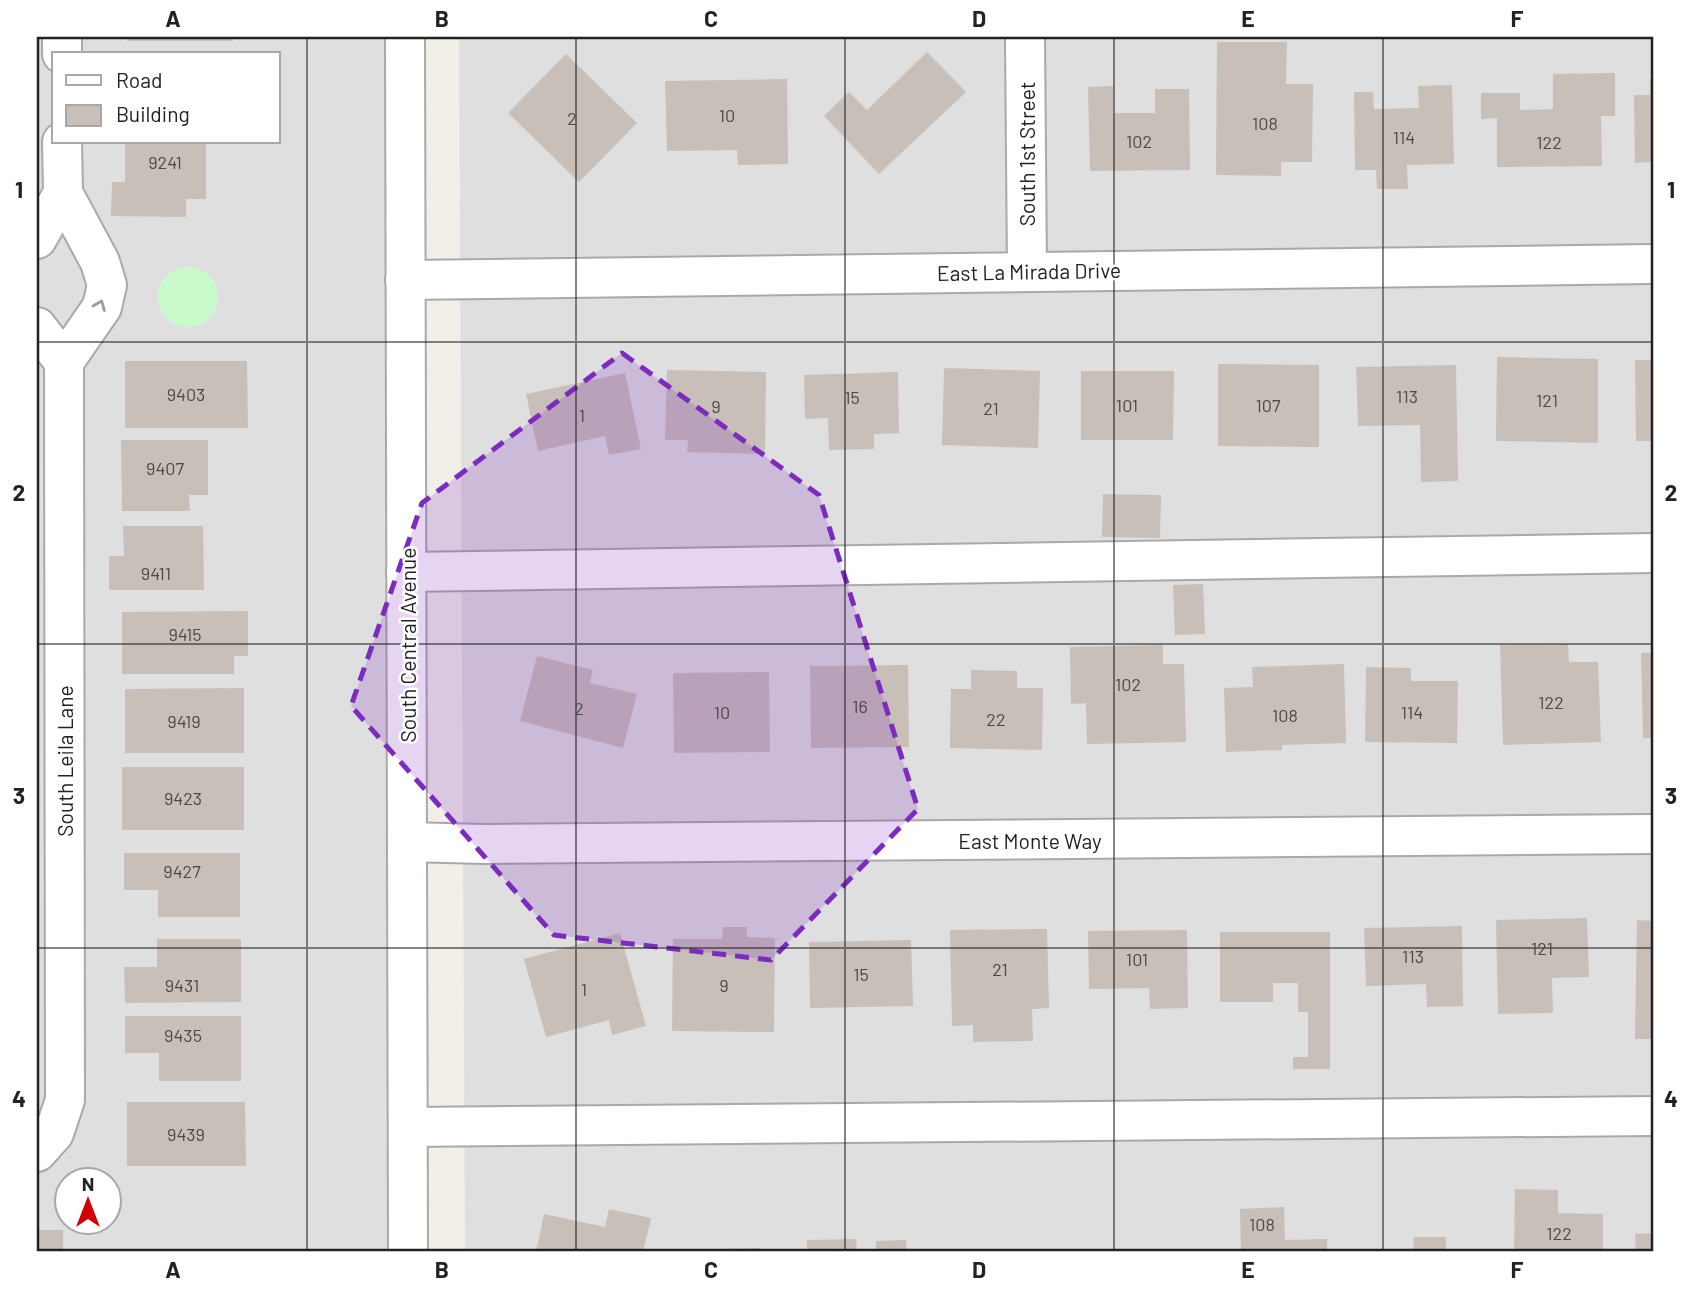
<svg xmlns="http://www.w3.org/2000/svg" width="1690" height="1289" viewBox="0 0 1690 1289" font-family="Barlow,sans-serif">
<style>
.residential{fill:#e0dfdf;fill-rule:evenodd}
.park{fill:#c8facc}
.building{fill:#c7bfb8}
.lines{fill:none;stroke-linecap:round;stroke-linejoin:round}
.minor-casing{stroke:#a9a9a9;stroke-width:42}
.minor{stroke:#fff;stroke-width:38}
.oneway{stroke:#9c9c9c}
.marked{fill:#7b2cbf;fill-opacity:0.2;stroke:#7b2cbf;stroke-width:5;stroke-dasharray:14 9;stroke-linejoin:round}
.grid{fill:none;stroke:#222;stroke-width:2;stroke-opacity:0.55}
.labels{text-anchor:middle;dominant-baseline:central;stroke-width:5;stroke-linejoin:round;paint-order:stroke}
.number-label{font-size:18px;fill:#4b4948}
.street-label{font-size:21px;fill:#222;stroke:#fff}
.neatline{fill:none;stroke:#222;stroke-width:2.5}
.grid-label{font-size:23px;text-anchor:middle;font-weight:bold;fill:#222}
</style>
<rect width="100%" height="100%" fill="#f2efe9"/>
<g class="residential">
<path d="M37,37H405L409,1252H37ZM54,54H278V142H54ZM66,1180H108V1222H66Z"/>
<path d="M459,37H1653V1252H465Z"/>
</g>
<circle class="park" cx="188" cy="297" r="30"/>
<g class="building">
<rect x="127" y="37" width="106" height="4"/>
<path d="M1217,42H1287L1286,84H1313L1312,162H1281V176L1216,175Z"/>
<path d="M927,52L966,92L879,174L824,116L849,92L867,110Z"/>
<path d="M566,54L637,123L579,182L508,113Z"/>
<path d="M1615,73V116H1601L1602,166L1497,167V118L1481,119V93H1520V110L1553,109V74Z"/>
<path d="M787,79L788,164L738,165L737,150L667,151L665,81Z"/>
<path d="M1650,79H1653V162L1635,163L1634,95H1650Z"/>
<path d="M1452,85L1454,164L1407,165L1408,189H1377L1376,170H1355L1354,92H1373L1374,109L1419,108L1418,86Z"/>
<path d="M1113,86V113H1155V89H1189L1190,170L1090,171L1088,87Z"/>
<path d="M125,142H206V199H186V217L111,216L112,182H125Z"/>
<path d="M1497,357L1598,359V443L1496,441Z"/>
<path d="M1635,360H1653V441H1636Z"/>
<path d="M125,361H247L248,428H125Z"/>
<path d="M1218,364L1319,365V447L1218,446Z"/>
<path d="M1456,365L1458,481L1421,482L1420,425L1358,426L1356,367Z"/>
<path d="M944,368L1040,371L1038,448L942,445Z"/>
<path d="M667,370L766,372L765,454L687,452L688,440H665Z"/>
<path d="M1081,371H1174L1173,440H1081Z"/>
<path d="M898,372L899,433L874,434V449L829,450L828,418L805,419L804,375Z"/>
<path d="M625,373L641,449L609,455L605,436L538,451L526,394Z"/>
<path d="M121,440H208V495H189L190,511H122Z"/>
<path d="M1103,494L1161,495L1160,538L1102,537Z"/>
<path d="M123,526H203L204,590H109V556H124Z"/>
<path d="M1203,584L1205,634L1175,635L1173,585Z"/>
<path d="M248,611V656H234V674H122V612Z"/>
<path d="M1568,644L1569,662H1598L1601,742L1503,745L1500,645Z"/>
<path d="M1163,645V664H1184L1186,742L1087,744L1086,703L1071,704L1070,647Z"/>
<path d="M1641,653H1653V738H1643Z"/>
<path d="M537,656L593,670L590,683L637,694L623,748L520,721Z"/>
<path d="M1344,664L1346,743L1282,745V750L1226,752L1224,688L1253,687L1252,667Z"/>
<path d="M908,665L909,747L811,748L810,666Z"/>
<path d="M1366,667L1411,668V681H1458L1457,743L1365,742Z"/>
<path d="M971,670L1017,671V688H1043L1042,750L950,748L951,689H971Z"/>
<path d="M769,672L770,752L674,753L673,673Z"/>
<path d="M244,688V753H125V689Z"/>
<rect x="122" y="767" width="122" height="63"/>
<path d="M124,853H240V917H158V890H124Z"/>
<path d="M1587,918L1589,977L1552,978L1553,1013L1498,1014L1496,920Z"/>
<path d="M1637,920L1653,921V1039H1635Z"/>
<path d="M1462,926L1463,1006L1427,1007L1426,984L1366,986L1364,928Z"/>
<path d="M723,927H747V937L775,938L774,1032L672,1031L673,939H722Z"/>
<path d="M1047,929L1049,1008L1032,1009L1033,1041L973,1042V1025L952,1026L950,930Z"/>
<path d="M1187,930L1188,1008L1150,1009L1149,988L1089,989L1088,931Z"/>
<path d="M1220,932H1330V1069H1293V1057H1308V1012H1298V983H1273V1002H1220Z"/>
<path d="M620,933L646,1026L612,1035L609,1020L546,1037L524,959Z"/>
<path d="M157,939H241V1002L125,1003L124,967H157Z"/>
<path d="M911,940L913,1006L810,1008L809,942Z"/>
<path d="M125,1016H241V1081H159V1053H125Z"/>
<path d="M127,1102H245L246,1166H127Z"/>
<path d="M1515,1189L1558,1190V1213L1603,1214V1252H1514Z"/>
<path d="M1284,1207L1285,1240L1327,1239V1252H1241L1240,1209Z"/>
<path d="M609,1209L651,1218L643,1252H536L544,1214L605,1227Z"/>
<rect x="37" y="1230" width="26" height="22"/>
<path d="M1653,1233V1252H1636L1635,1234Z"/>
<path d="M1414,1237H1446V1252H1413Z"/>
<path d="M856,1239L857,1252H807V1240Z"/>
<path d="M906,1240L907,1252H876V1241Z"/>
<path d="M760,1248L761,1252H682V1250Z"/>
</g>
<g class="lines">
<defs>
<g id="minor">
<path d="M62,37V54"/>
<path d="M405,37L408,1252"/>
<path d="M1025,37L1027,271"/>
<path d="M37,239L63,193"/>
<path d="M405,280L1653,264"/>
<path d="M37,327L64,362"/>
<path d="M406,572L1653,553"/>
<path d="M407,842L484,844L1653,834"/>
<path d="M408,1127L1653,1116"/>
<path d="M37,1152L54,1133L65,1100L64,362L102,307L107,285L100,262L63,193L62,142"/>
</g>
</defs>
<use href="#minor" class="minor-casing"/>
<use href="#minor" class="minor"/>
</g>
<defs><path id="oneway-chevron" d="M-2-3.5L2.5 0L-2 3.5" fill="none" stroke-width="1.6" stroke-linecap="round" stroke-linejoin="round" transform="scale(1.75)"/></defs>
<use class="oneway" href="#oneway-chevron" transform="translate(100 305) rotate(-68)"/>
<path class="marked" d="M622,353L819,495L918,809L771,960L554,935L351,706L422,503Z"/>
<path class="grid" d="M307,37V1252M576,37V1252M845,37V1252M1114,37V1252M1383,37V1252M37,342H1653M37,644H1653M37,948H1653"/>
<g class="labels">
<g class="number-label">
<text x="727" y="115">10</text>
<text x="572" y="118">2</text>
<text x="1265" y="123">108</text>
<text x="1404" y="137">114</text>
<text x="1139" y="141">102</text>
<text x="1549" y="142">122</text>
<text x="165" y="162">9241</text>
<text x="186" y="394">9403</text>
<text x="1407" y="396">113</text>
<text x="852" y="397">15</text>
<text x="1547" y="400">121</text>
<text x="1127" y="405">101</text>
<text x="1268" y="405">107</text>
<text x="716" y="406">9</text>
<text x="991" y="408">21</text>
<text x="582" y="415">1</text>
<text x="165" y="468">9407</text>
<text x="156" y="573">9411</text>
<text x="185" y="634">9415</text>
<text x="1128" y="684">102</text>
<text x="1551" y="702">122</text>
<text x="860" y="706">16</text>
<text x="579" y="708">2</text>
<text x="722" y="712">10</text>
<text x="1412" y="712">114</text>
<text x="1285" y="715">108</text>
<text x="996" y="719">22</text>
<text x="184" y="721">9419</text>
<text x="183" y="798">9423</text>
<text x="182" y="871">9427</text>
<text x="1542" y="948">121</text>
<text x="1413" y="956">113</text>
<text x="1137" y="959">101</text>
<text x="1000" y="969">21</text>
<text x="861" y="974">15</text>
<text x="182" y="985">9431</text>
<text x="724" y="985">9</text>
<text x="584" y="989">1</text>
<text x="183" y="1035">9435</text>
<text x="186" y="1134">9439</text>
<text x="1262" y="1224">108</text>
<text x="1559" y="1233">122</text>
</g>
<g class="street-label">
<text transform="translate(1026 154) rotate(-90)">South 1st Street</text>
<text transform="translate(1029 271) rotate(-1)">East La Mirada Drive</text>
<text transform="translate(407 645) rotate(-90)">South Central Avenue</text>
<text transform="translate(64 761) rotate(-90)">South Leila Lane</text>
<text x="1030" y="840">East Monte Way</text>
</g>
</g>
<rect width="1690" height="1289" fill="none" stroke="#ffffff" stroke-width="77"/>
<rect x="52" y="52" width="228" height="91" fill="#ffffff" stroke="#a7a7a7" stroke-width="2"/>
<rect x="66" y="75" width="35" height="10" fill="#ffffff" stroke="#a7a7a7" stroke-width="2"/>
<text x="116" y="88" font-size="21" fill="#222222">Road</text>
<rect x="66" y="105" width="35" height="21" fill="#c7bfb8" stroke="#a7a7a7" stroke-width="2"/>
<text x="116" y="122" font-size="21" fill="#222222">Building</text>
<g transform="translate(88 1201)"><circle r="33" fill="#ffffff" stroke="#a7a7a7" stroke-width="2"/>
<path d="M0-5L12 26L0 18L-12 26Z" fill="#d40000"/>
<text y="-10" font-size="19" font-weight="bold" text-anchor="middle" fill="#222222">N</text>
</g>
<rect x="38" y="38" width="1614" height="1212" class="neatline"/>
<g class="grid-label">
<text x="173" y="27">A</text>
<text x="442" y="27">B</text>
<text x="711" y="27">C</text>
<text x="979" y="27">D</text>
<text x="1248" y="27">E</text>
<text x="1517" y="27">F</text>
<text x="19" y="198">1</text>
<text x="1671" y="198">1</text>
<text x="19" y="501">2</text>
<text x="1671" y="501">2</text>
<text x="19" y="804">3</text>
<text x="1671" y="804">3</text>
<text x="19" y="1107">4</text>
<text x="1671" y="1107">4</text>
<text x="173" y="1278">A</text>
<text x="442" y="1278">B</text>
<text x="711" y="1278">C</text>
<text x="979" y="1278">D</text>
<text x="1248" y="1278">E</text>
<text x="1517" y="1278">F</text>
</g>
</svg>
